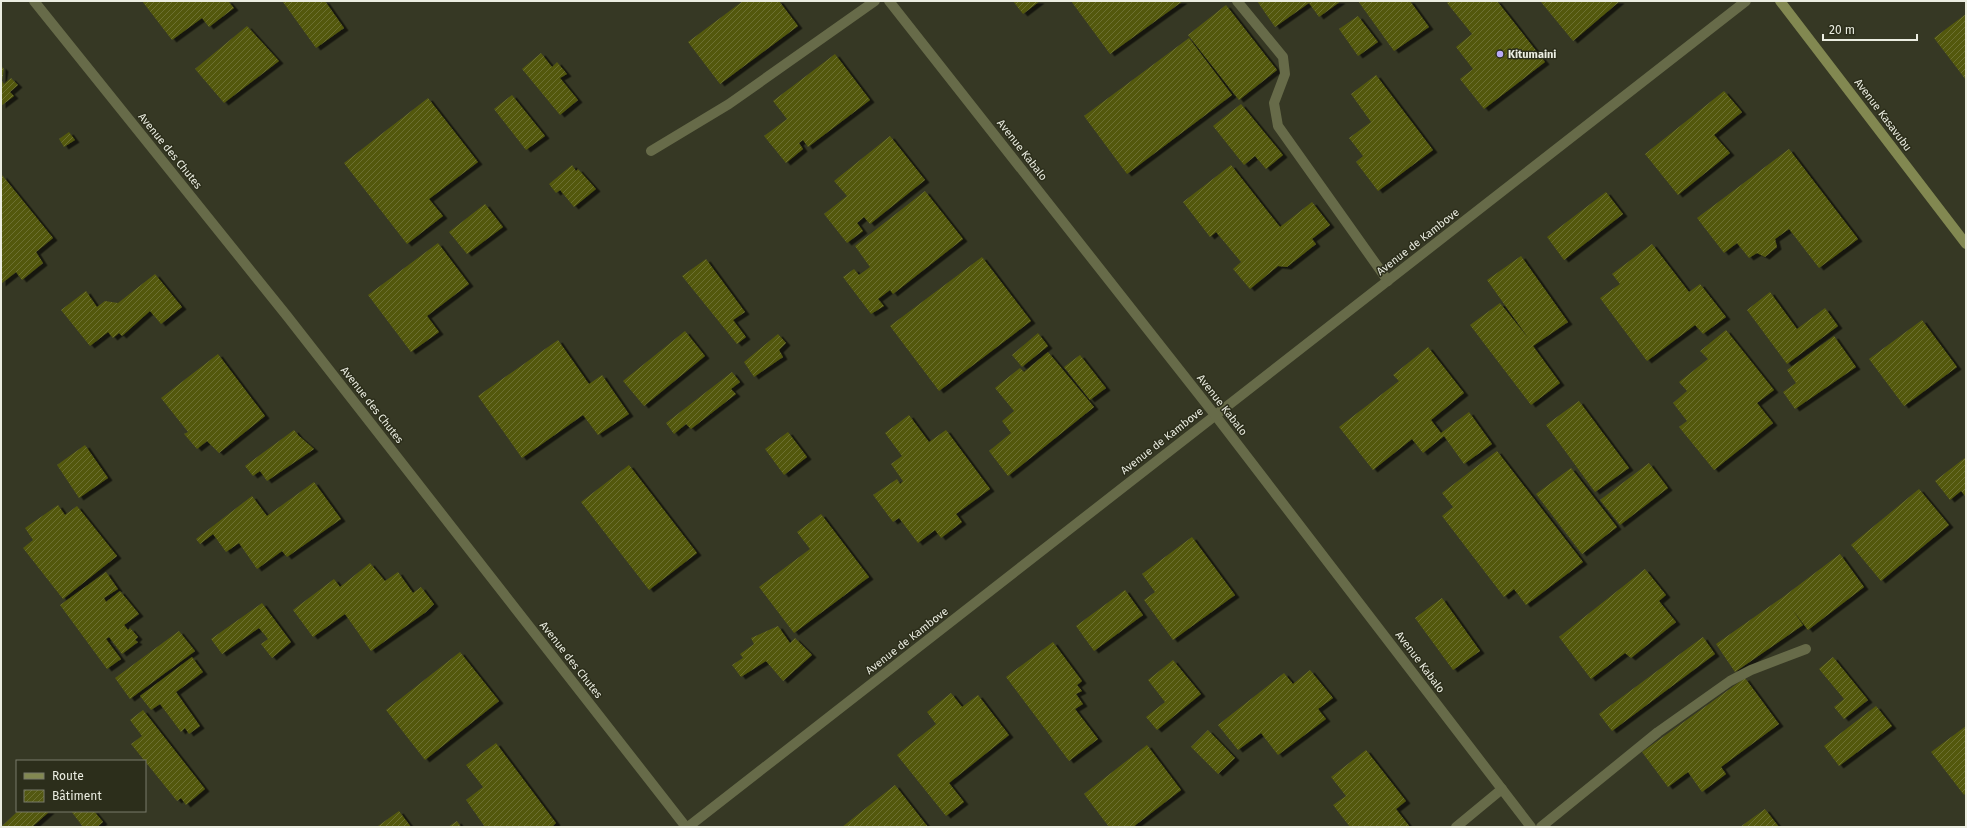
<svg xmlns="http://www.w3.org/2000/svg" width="1967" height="828" viewBox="0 0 1967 828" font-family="'Fira Sans',sans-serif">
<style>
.building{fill:url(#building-hatch);filter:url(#shadow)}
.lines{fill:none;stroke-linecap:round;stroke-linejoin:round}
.service{stroke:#676b49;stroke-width:10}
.minor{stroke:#676b49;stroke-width:10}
.tertiary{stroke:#676b49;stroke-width:10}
.secondary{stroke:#828851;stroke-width:10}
.poi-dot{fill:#b9abf7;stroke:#2c2e1b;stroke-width:1.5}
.labels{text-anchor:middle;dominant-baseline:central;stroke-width:3;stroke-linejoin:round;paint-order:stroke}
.poi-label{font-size:11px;font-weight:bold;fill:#ebede1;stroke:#2c2e1b;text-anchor:start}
.street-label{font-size:11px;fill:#ebede1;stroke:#2c2e1b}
</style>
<defs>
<pattern id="building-hatch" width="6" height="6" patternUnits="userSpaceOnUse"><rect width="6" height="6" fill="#535811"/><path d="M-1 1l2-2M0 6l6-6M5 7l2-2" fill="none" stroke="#6c7033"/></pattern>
<filter id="shadow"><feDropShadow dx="4.5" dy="2.5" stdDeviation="0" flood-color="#0009"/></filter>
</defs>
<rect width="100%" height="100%" fill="#363824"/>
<g class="building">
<path d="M142,1H228L234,8L209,27L202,18L172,40Z"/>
<path d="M285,1H325L344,28L316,48L283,2Z"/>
<path d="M743,1H779L798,26L720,84L688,42Z"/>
<path d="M1013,1H1040L1023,14Z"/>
<path d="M1071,1H1183L1110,54Z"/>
<path d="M1257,1H1341L1319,17L1309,3L1275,27Z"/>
<path d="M1358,1H1410L1429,27L1394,51Z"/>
<path d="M1449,1H1497L1545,62L1484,109L1460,79L1473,69L1456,47L1472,34L1447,3Z"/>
<path d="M1542,1H1620L1573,41L1541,2Z"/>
<path d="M1226,5L1277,70L1239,100L1188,35Z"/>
<path d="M1966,14V80L1934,38Z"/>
<path d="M1358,16L1378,42L1358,56L1339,29Z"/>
<path d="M247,26L279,61L224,103L195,69Z"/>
<path d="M1189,38L1232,95L1127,174L1084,116Z"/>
<path d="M541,53L552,67L557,62L567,74L560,78L578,100L560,115L522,69Z"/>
<path d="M835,54L870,100L808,147L803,140L799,143L803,149L786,163L764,136L787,119L773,101Z"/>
<path d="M1,66L4,69L2,81L4,84L11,78L18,85L10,92L14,96L1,106Z"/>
<path d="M1376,75L1433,150L1378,191L1356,162L1363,156L1349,138L1371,122L1351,94Z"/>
<path d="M1724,91L1742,112L1714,135L1730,153L1678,195L1645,154Z"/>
<path d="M512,95L545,136L526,150L494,109Z"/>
<path d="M428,98L478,162L429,199L443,216L407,244L344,163Z"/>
<path d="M1241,104L1283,155L1266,169L1255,156L1244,165L1213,126Z"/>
<path d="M69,132L75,140L64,147L59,139Z"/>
<path d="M890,136L925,180L870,224L864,217L857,223L863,231L847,243L824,214L847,196L834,181Z"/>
<path d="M1789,149L1858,239L1819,268L1789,229L1775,239L1777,247L1765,257L1757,253L1749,258L1737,243L1724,253L1697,218Z"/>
<path d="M572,165L576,171L578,169L596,189L574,207L560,190L556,193L549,184Z"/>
<path d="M1231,165L1280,227L1312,202L1330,225L1312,239L1316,244L1287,267L1278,266L1250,289L1233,269L1241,262L1216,232L1210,237L1183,202Z"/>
<path d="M2,175L53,238L36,252L43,263L22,280L16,272L1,284Z"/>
<path d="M925,191L963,239L893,294L890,290L878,299L884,306L871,314L843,277L854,269L859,275L870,267L855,246Z"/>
<path d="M1606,192L1623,214L1564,260L1547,237Z"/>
<path d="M485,204L503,227L467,254L449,232Z"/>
<path d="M438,243L469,284L427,316L439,332L411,352L368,295Z"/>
<path d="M1652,244L1689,292L1700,284L1726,317L1703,334L1695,325L1647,361L1600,298L1620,284L1612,274Z"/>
<path d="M1521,256L1568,322L1533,346L1560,383L1531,405L1470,325L1500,303L1529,339L1487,280Z"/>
<path d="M982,257L1031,321L939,391L890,326Z"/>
<path d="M706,259L745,312L733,320L746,337L737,344L682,276Z"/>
<path d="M155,274L182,307L161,324L150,311L122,336L119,333L113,338L108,332L90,346L61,310L86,291L97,307L105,301L118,303Z"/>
<path d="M1770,292L1797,329L1825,308L1838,326L1787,364L1747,310Z"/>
<path d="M1922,320L1957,367L1904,406L1869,359Z"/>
<path d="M1726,330L1774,390L1757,403L1773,423L1714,470L1679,427L1687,421L1673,403L1687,391L1679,382L1708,359L1700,351Z"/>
<path d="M685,331L705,356L644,406L623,381Z"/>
<path d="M1038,333L1048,346L1022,367L1012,355Z"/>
<path d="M778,334L786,343L779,350L783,357L754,377L744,362Z"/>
<path d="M1834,336L1856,367L1795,409L1783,392L1796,383L1787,370Z"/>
<path d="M558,340L589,384L602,375L629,414L598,435L583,415L522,458L478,396Z"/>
<path d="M1428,347L1464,393L1431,420L1441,433L1469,412L1492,444L1464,464L1444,436L1423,453L1412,439L1373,470L1339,427L1399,381L1393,375Z"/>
<path d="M1048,352L1094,407L1008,476L989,451L1011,433L1002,421L1014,411L995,388L1020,368L1024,372Z"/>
<path d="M218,354L265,416L219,453L207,441L197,449L184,434L188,432L161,398Z"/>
<path d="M1080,355L1106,388L1090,400L1064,367Z"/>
<path d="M732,372L740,382L731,389L736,394L691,429L686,424L674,434L666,423Z"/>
<path d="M1579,401L1629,468L1595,492L1546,425Z"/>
<path d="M909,415L929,442L946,430L990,489L956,514L962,522L941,538L935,530L918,543L899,518L893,522L873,495L897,479L900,484L903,481L891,464L902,456L885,433Z"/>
<path d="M294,430L299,436L314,449L267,481L260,471L253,476L245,466Z"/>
<path d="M788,432L807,457L784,475L765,449Z"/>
<path d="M85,445L108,478L79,498L57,465Z"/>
<path d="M1497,451L1583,562L1526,605L1514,589L1504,597L1442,516L1453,507L1442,493Z"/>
<path d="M1966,457V497L1961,491L1950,500L1935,481Z"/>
<path d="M1649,463L1668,488L1620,525L1600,500Z"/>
<path d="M629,465L697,553L649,590L581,502Z"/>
<path d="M1571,468L1617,527L1582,554L1536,494Z"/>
<path d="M314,482L341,519L287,557L282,551L257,569L239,543L226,552L213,534L200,544L196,539L252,496L267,516Z"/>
<path d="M1919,489L1949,525L1881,581L1851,545Z"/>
<path d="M58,505L65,515L77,506L117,556L63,599L23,548L33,540L25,528Z"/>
<path d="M821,514L869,577L794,633L759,587L810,549L797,532Z"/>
<path d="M1192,537L1235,595L1173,640L1144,600L1155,592L1142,574Z"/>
<path d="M1840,554L1864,587L1808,630L1792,609L1803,625L1735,672L1716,644L1783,597Z"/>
<path d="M370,563L385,581L398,572L413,593L421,587L434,604L426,612L371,651L345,614L313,637L293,610L334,579L340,587Z"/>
<path d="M1645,569L1666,595L1659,601L1676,622L1631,658L1625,653L1591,679L1559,637Z"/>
<path d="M106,572L118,589L104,598L106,602L120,591L139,614L124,625L128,630L130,628L138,637L135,640L138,642L122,654L109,637L106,639L121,659L107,669L60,605Z"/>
<path d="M1125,590L1143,615L1094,651L1076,626Z"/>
<path d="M1442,598L1480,651L1453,670L1415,618Z"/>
<path d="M262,603L291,642L272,658L261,644L268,639L259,628L222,654L211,639Z"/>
<path d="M778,626L790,643L795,638L812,655L783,681L766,661L741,677L732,665L743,658L740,654L754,644L751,638Z"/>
<path d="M179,631L195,651L130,699L115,678Z"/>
<path d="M1703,637L1715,654L1612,731L1599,714Z"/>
<path d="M1053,642L1082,681L1077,685L1082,691L1076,694L1083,704L1075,709L1098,739L1069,761L1006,677Z"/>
<path d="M460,652L499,701L425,760L386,710Z"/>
<path d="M192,657L203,672L176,692L200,726L189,734L185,728L181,732L160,704L151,710L140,696Z"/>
<path d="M1833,657L1868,700L1844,719L1834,707L1844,699L1819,669Z"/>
<path d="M1173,660L1201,694L1157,730L1146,717L1165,702L1148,680Z"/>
<path d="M1310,670L1333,698L1318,709L1326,719L1278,755L1261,733L1238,750L1218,725L1284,673L1293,684Z"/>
<path d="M1745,678L1779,724L1721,767L1726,774L1702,792L1688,772L1668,787L1642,752Z"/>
<path d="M951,693L962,707L978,695L1009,735L949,783L964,802L946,816L897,755L936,724L927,712Z"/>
<path d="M1876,706L1892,726L1839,766L1824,746Z"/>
<path d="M143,710L205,789L186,805L181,798L177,801L131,744L142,736L130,720Z"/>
<path d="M1966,726V793L1964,795L1931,752Z"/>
<path d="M1208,730L1235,758L1218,774L1191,747Z"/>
<path d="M496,743L556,823L552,827H485L466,800L483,787L466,765Z"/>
<path d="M1147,745L1181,790L1133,827H1109L1084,794Z"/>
<path d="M1366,750L1406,801L1396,809L1410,827H1350L1333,805L1346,796L1331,777Z"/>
<path d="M895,785L928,827H842Z"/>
<path d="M1765,809L1779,827H1740Z"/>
<path d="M18,811H50L32,827H1Z"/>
<path d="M71,811H94L103,822L97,827H83Z"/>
<path d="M399,811L411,827L378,826Z"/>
<path d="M457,821L461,827H448Z"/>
</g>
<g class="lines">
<g class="service">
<path d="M1237,1L1283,57L1285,74L1274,103L1278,126L1388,281"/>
<path d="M651,151L729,104L875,1"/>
<path d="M1456,827L1502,789"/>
<path d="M1541,827L1658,732L1730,681L1751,670L1806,649"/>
</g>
<g class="minor">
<path d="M34,1L287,316L686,827"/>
<path d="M688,827L1746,1"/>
</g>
<path class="tertiary" d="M889,1L1215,415L1531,827"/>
<path class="secondary" d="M1780,1L1966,244"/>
</g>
<circle class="poi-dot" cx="1500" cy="54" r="4"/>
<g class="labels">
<g class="poi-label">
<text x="1508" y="54">Kitumaini</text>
</g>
<g class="street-label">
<text transform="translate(1883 115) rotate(53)">Avenue Kasavubu</text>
<text transform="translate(1022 150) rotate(52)">Avenue Kabalo</text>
<text transform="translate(170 151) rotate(51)">Avenue des Chutes</text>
<text transform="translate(1418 242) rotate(-38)">Avenue de Kambove</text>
<text transform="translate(372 405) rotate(52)">Avenue des Chutes</text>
<text transform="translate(1222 405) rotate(52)">Avenue Kabalo</text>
<text transform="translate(1162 441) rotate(-38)">Avenue de Kambove</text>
<text transform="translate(907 641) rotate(-38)">Avenue de Kambove</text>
<text transform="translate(571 660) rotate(52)">Avenue des Chutes</text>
<text transform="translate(1420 662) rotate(53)">Avenue Kabalo</text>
</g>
</g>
<rect width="1967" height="828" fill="none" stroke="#ebede1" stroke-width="4"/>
<rect x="16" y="760" width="130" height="52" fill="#2c2e1b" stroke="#787a6a"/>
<rect x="24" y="773" width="20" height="6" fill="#828851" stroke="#787a6a"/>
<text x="52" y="780" font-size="12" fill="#ebede1">Route</text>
<rect x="24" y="790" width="20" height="12" fill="url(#building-hatch)" stroke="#787a6a"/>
<text x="52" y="800" font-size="12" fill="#ebede1">Bâtiment</text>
<path d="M1823 34v6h94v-6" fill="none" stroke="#ebede1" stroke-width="2"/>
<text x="1829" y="34" font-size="12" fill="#ebede1" stroke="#2c2e1b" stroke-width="3" paint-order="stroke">20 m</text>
</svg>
